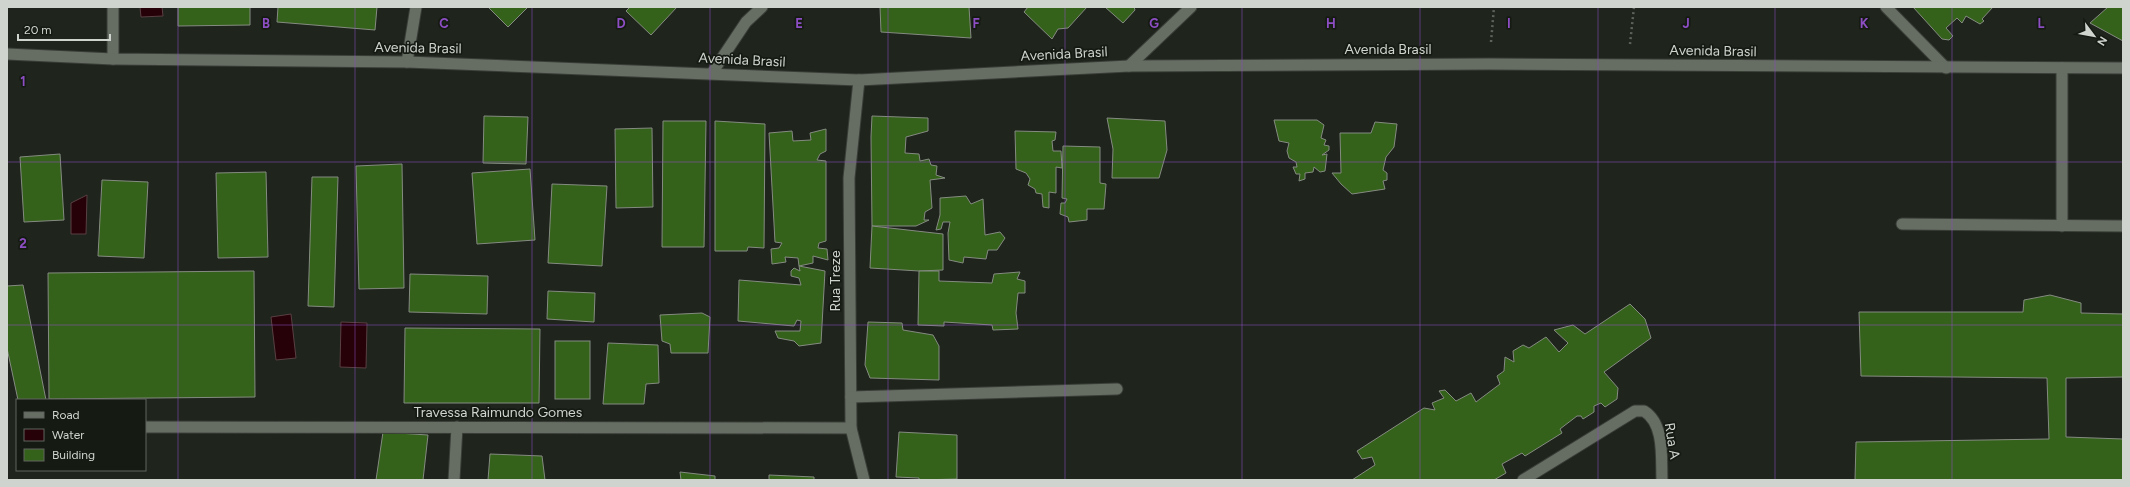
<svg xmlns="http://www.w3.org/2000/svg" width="2130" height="487" viewBox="0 0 2130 487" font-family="Figtree,sans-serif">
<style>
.water{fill:#260107;stroke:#594043}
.building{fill:#35621a;stroke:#848b81}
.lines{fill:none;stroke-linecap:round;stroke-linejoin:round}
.service-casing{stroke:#393e37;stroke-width:13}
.minor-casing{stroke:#393e37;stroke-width:13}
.tertiary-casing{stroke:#393e37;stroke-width:13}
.path{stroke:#5d625b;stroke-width:2.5;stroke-dasharray:2 3;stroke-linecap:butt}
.service{stroke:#666d63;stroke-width:11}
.minor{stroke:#666d63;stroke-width:11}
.tertiary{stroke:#666d63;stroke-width:11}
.grid{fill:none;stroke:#8c4ec2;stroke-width:1;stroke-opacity:0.55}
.labels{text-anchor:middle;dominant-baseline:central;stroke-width:3.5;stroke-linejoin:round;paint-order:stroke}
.street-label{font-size:14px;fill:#d0d4cf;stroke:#151b13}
.grid-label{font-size:13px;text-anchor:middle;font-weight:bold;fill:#8c4ec2;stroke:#151b13;stroke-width:3.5;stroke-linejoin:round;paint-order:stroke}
</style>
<rect width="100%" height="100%" fill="#1f241c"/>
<g class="water">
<path d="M140,7H162L163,16L141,17Z"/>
<path d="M87,195L86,234H71V203Z"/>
<path d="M291,314L296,358L276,360L271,317Z"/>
<path d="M341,322L367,323L366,368L340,367Z"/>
</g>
<g class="building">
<path d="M178,7H250V25L178,26Z"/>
<path d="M278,7H377L375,30L277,22Z"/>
<path d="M488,7H528L508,27Z"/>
<path d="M630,7H677L651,35L626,11Z"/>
<path d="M880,7H969L971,38L881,32Z"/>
<path d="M1028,7H1087L1068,28L1058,29L1052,39L1024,12Z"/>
<path d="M1105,7H1134L1135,10L1123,23Z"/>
<path d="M1913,7H1993L1982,19L1984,21L1980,24L1966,16L1962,23L1957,18L1946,28L1953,36L1949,40L1942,39Z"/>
<path d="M2108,7H2123V41L2090,23Z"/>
<path d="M484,116L528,117L526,164L483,163Z"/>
<path d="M872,116L928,118V131L906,137L905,153L919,154L920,161L929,159L931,165L937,166L936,175L945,178L930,180L932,208L925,212L924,220H929L916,226H872L871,137Z"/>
<path d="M1107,118L1165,121L1167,150L1159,178H1112L1113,149Z"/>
<path d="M1274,120H1317L1324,125L1321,138L1326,140L1324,145L1329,146V150L1322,155L1327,154L1325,171L1320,172L1314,167L1313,172L1305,173V179L1299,181L1300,174H1296L1293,167H1297L1296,162L1289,158L1287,151L1289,143L1279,141Z"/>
<path d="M663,121H706L704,247H662Z"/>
<path d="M715,121L765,124L764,248L748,247L747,251H715Z"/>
<path d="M1375,122L1397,124L1394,147L1386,157L1383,170L1387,173V180L1383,181L1385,189L1352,194L1341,184L1332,173H1341L1340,133H1371Z"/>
<path d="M652,128L653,207L616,208L615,129Z"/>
<path d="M826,129V151L820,154L817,160L826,161V241L819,243L818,248L827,249L828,260L813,256V263L799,266L798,258L785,257L786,262L772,264L771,249L779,248L782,243L775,242L769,133L792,131L793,141L811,140L810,133Z"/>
<path d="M1015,131L1056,132L1055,140L1052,141L1053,151H1061L1062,168L1056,167V193L1049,192V208L1043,207L1042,194L1036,193L1035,189L1028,185L1030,179L1026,173L1016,169Z"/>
<path d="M1063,146L1100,147V183L1106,184L1104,209H1087V220L1069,222L1068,217L1060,214L1061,203H1065L1067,199L1062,198Z"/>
<path d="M60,154L64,220L24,222L20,157Z"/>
<path d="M402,164L404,288L359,289L356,166Z"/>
<path d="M530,169L535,240L477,244L472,173Z"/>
<path d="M266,172L268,257L218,258L216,173Z"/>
<path d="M312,177H338L334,307L308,306Z"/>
<path d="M102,180L148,182L144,258L98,256Z"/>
<path d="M552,184L607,186L602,266L548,263Z"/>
<path d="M966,196L971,204L983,199L985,235L1000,232L1005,238L997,250H988L986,259L964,257L963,263L949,260L948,233L950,222H943L941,229L936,230L940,215V198Z"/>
<path d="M872,226L943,234V270L919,271L870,268Z"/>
<path d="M799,266L825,271L821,343L799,346L794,341L778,338L775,331H800L801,321L797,320L794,326L738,321L739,280L801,285L799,278L791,276V271L794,268L800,271Z"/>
<path d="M254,271L255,397L49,399L48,273Z"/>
<path d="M919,271H939V281L992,283L994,274L1020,272L1017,279L1025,281V293H1018L1016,313L1018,329L993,330L992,325L944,322V326L918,325Z"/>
<path d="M410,274L488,276L487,314L409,312Z"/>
<path d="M23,285L46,400H18L7,348V286Z"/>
<path d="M548,291L595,293L594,322L547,319Z"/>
<path d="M2050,295L2081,303V313L2123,314V377L2066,378V437L2123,439V480H1855L1856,442L2049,439L2047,378L1861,376L1859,312H2023L2024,300Z"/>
<path d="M1630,304L1645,319L1651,338L1604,372L1618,388L1617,399L1605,407L1601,403L1594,406V412L1583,419L1581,416H1577L1560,429L1562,433L1525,456L1522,453L1502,464L1506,473L1494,480H1352L1375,465L1372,457L1362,459L1357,451L1424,408L1435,410L1432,403L1444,398L1439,391L1445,390L1456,401L1471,393L1476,402L1500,384L1497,376L1504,371L1505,357L1514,362L1513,351L1523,345L1529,348L1546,337L1559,352L1568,343L1554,330L1573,325L1585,334Z"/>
<path d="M702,313L710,317L708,353H671L670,344L662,341L660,315Z"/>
<path d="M868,322L902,323L903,330L933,335L939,346V380L870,378L865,365Z"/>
<path d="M405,328L540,329L539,403H404Z"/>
<rect x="555" y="341" width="35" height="58"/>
<path d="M608,343L658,345L659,383L646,384L644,404H603Z"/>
<path d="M383,432L428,435L423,480H376Z"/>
<path d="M899,432L957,435V479L919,480V478L896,477Z"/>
<path d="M490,454L542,456L545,480H488Z"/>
<path d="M680,472L715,476V480H681Z"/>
<path d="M769,475L814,477V480H769Z"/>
</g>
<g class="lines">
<defs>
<g id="service">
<path d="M2062,68V226"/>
<path d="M1902,224L2123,226"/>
</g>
<g id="minor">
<path d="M113,7V59"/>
<path d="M1886,7L1946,68"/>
<path d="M407,62L416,7"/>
<path d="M1129,66L1191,7"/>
<path d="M712,73L746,22L762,7"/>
<path d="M859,80L849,178L850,301L851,428L864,480"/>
<path d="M851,397L1117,389"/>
<path d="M145,427L851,428"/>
<path d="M454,480L457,427"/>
<path d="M1523,480L1635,411H1644C1665,424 1661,458 1662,480"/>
</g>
<path id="tertiary" d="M7,54L113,59L407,62L859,80L1129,66L1489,64L2123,68"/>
</defs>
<use href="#service" class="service-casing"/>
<use href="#minor" class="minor-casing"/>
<use href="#tertiary" class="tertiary-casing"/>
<g class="path">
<path d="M1491,42L1494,7"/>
<path d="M1630,44L1634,7"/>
</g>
<use href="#service" class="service"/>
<use href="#minor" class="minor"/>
<use href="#tertiary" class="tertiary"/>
</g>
<path class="grid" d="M178,7V480M355,7V480M532,7V480M710,7V480M888,7V480M1065,7V480M1242,7V480M1420,7V480M1598,7V480M1775,7V480M1952,7V480M7,162H2123M7,325H2123"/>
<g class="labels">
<g class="street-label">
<text transform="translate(418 48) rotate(1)">Avenida Brasil</text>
<text x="1388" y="49">Avenida Brasil</text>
<text transform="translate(1713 51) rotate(1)">Avenida Brasil</text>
<text transform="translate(1064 54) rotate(-3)">Avenida Brasil</text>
<text transform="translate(742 60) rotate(3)">Avenida Brasil</text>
<text transform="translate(835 281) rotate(-90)">Rua Treze</text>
<text x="498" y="412">Travessa Raimundo Gomes</text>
<text transform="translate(1672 441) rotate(81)">Rua A</text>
</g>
</g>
<g class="grid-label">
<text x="266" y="28">B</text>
<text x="444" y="28">C</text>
<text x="621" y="28">D</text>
<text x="799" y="28">E</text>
<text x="976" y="28">F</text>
<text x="1154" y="28">G</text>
<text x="1331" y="28">H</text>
<text x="1509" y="28">I</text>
<text x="1686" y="28">J</text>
<text x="1864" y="28">K</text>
<text x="2041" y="28">L</text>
<text x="23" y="86">1</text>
<text x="23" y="248">2</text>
</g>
<rect width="2130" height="487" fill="none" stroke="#d0d4cf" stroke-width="16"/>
<rect x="16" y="399" width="130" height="72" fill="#151b13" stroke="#60655e"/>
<rect x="24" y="412" width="20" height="6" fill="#666d63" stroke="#60655e"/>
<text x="52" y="419" font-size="12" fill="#d0d4cf">Road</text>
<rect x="24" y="429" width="20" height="12" fill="#260107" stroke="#60655e"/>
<text x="52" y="439" font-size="12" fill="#d0d4cf">Water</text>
<rect x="24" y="449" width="20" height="12" fill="#35621a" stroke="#60655e"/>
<text x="52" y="459" font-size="12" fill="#d0d4cf">Building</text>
<g transform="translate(2094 36) rotate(122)" stroke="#151b13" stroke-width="3" paint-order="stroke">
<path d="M0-3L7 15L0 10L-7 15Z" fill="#d0d4cf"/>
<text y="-6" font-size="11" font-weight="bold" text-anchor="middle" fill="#d0d4cf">N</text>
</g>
<path d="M18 34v6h92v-6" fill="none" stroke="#d0d4cf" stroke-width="2"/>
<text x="24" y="34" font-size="12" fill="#d0d4cf" stroke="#151b13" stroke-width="3" paint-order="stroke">20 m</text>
</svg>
